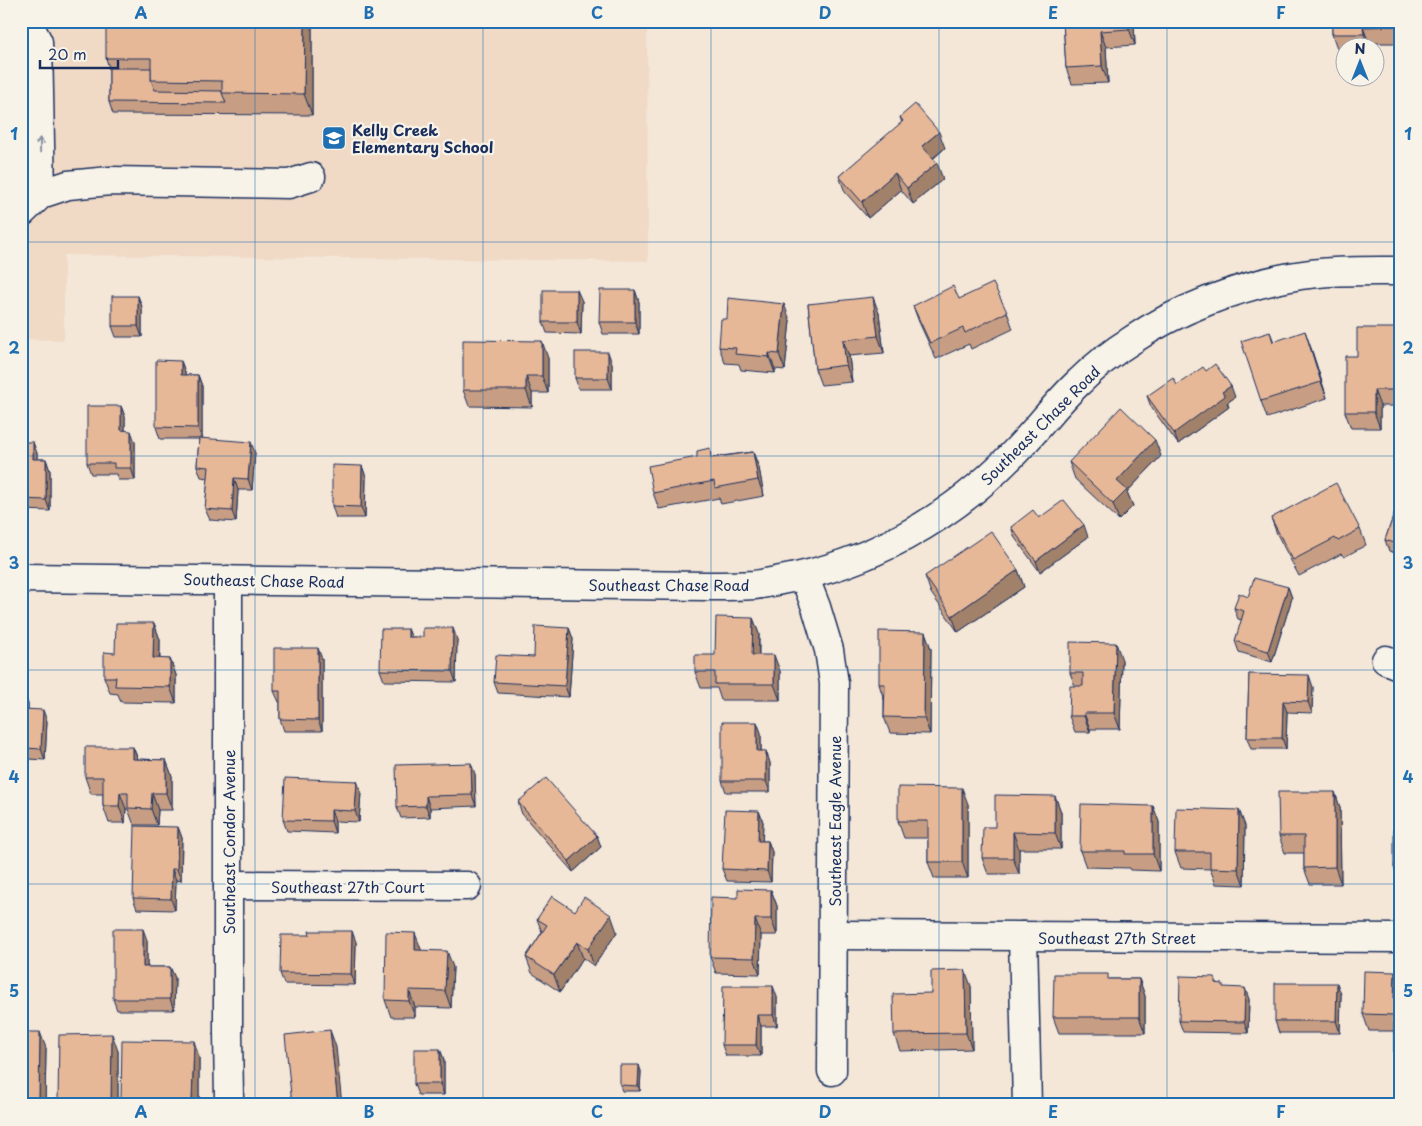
<svg xmlns="http://www.w3.org/2000/svg" width="1422" height="1126" viewBox="0 0 1422 1126" font-family="'Playpen Sans',sans-serif">
<style>
.built{fill:#f0d9c5}
.lines{fill:none;stroke-linecap:round;stroke-linejoin:round}
.minor-casing{stroke:#1b2f5e;stroke-width:31}
.minor{stroke:#f7f3e8;stroke-width:28}
.wall{fill:#c79e83;stroke:#1b2f5e}
.shaded-wall{fill:#a2816a;stroke:#1b2f5e}
.building{fill:#e7b898;stroke:#1b2f5e}
.oneway{stroke:#8991a3}
.grid{fill:none;stroke:#1f6fb2;stroke-width:1;stroke-opacity:0.55}
.labels{text-anchor:middle;dominant-baseline:central;stroke-width:4.5;stroke-linejoin:round;paint-order:stroke}
.poi-label{font-size:15px;font-weight:bold;fill:#1b2f5e;stroke:#f7f3e8;text-anchor:start}
.street-label{font-size:15px;fill:#1b2f5e;stroke:#f7f3e8}
.neatline{fill:none;stroke:#1f6fb2;stroke-width:2}
.grid-label{font-size:16px;text-anchor:middle;font-weight:bold;fill:#1f6fb2}
</style>
<rect width="100%" height="100%" fill="#f4e7d8"/>
<filter id="ink" filterUnits="userSpaceOnUse"><feTurbulence type="fractalNoise" baseFrequency=".02" numOctaves="2"/><feDisplacementMap in="SourceGraphic" scale="10" xChannelSelector="R" yChannelSelector="G"/><feConvolveMatrix kernelMatrix="1 2 1 2 8 2 1 2 1" color-interpolation-filters="sRGB"/></filter>
<g filter="url(#ink)">
<path class="built" d="M21,21H647L648,261L64,255V340L21,339Z"/>
<g class="lines">
<defs>
<g id="minor">
<path d="M27,21L38,42L41,194"/>
<path d="M21,213L41,194L68,185L110,181L289,184L311,177"/>
<path d="M804,576L816,607L829,650L834,683L832,1071"/>
<path d="M21,578L706,586C722,586 738,586 754,585C763,584 772,582 781,580C867,565 948,520 1009,458C1034,434 1054,405 1079,382C1095,366 1113,352 1132,340C1176,310 1237,287 1290,277C1326,270 1364,271 1401,271"/>
<path d="M228,580V1033L229,1099L230,1105"/>
<path d="M1386,660L1401,666"/>
<path d="M228,885L467,886"/>
<path d="M834,935L1401,938"/>
<path d="M1023,936L1027,1105"/>
</g>
</defs>
<use href="#minor" class="minor-casing"/>
<use href="#minor" class="minor"/>
</g>
<g class="wall">
<path d="M312,21V115L113,114L109,102V68L106,58Z"/>
<path d="M1063,21H1134L1135,45L1106,47L1108,83L1072,84L1066,68Z"/>
<path d="M1332,21H1401V43H1369L1370,48H1344V51H1338L1332,34Z"/>
<path d="M900,117L945,148L933,159L943,179L913,204L901,190L868,218L845,192L839,176L902,123Z"/>
<path d="M635,290L639,302V334H603L599,322Z"/>
<path d="M138,296L142,307V337H116L112,326Z"/>
<path d="M959,299L1007,312L1013,329L971,349L969,344L936,359L919,322L913,306Z"/>
<path d="M582,301L581,334L547,333L543,322Z"/>
<path d="M808,304L879,313L884,353L849,356L852,382L821,385L815,369Z"/>
<path d="M790,320L785,370L775,369V373L741,370L739,364L725,363L719,347Z"/>
<path d="M1401,328V406H1380V428H1351L1345,412L1357,356Z"/>
<path d="M1270,332L1274,342L1311,348L1327,398L1267,418L1261,401Z"/>
<path d="M548,358V393H532V407L469,406L463,390Z"/>
<path d="M181,361L185,372V375H198L202,386V438L255,453L252,490H238L236,522L210,520L205,509L208,478L201,477L197,466L199,439H160L156,427Z"/>
<path d="M612,363V389H579L575,378Z"/>
<path d="M1206,371L1235,397L1227,403L1229,407L1178,444L1151,407L1147,396L1177,385Z"/>
<path d="M121,406L125,417V431L135,442V480H118L116,474H91L87,463Z"/>
<path d="M21,442L37,453V459H46L50,471V511L21,510Z"/>
<path d="M753,452L759,468L764,496L721,504L719,498L659,509L653,493L713,457Z"/>
<path d="M1161,456L1127,492L1133,506L1119,520L1075,479L1069,462Z"/>
<path d="M362,466L366,477L365,518H336L332,506Z"/>
<path d="M1401,494V555L1389,551L1385,540Z"/>
<path d="M1039,518L1088,537L1040,572L1015,538L1011,527Z"/>
<path d="M1271,518L1360,529L1366,545L1344,557L1341,554L1299,576L1277,534Z"/>
<path d="M1018,570L1024,587L958,632L931,593L925,576Z"/>
<path d="M1288,587L1292,598L1272,662L1239,652L1235,641L1242,620L1238,619L1234,608L1248,597Z"/>
<path d="M753,618L759,634V655L780,671V700H721L717,688H701L695,672L715,655Z"/>
<path d="M154,623L160,640V659H170L176,675V703L121,702L118,694L110,693L104,677L115,653Z"/>
<path d="M569,628L573,639L569,697L498,693L494,682L534,657Z"/>
<path d="M408,629L411,637L457,639L456,682L384,681L380,670Z"/>
<path d="M925,632L931,649L930,734L890,733L884,717V700L879,684Z"/>
<path d="M322,659V731H284L280,719V702H279L274,691Z"/>
<path d="M1122,660L1120,729H1090V732H1075L1069,716L1075,686L1070,673Z"/>
<path d="M1249,674L1313,687L1312,713L1287,712L1286,749H1251L1247,738Z"/>
<path d="M21,693L28,704V709L47,721L45,760L29,759L25,748V744H21Z"/>
<path d="M757,722L761,733V751H766L770,763V792H726L722,781Z"/>
<path d="M133,747L138,759L166,760L172,776V810H158L157,825H134L128,809H126L125,823H109L103,806V794H91L85,777Z"/>
<path d="M475,774L476,806L430,808V817L401,818L397,807Z"/>
<path d="M357,781L361,792L359,822L335,821V833L287,831L283,820Z"/>
<path d="M1335,792L1340,808L1341,884H1310L1304,868V853H1285L1279,836Z"/>
<path d="M1055,796L1061,812V849H1019V874H988L982,858Z"/>
<path d="M518,802L597,836L601,847L573,872L522,814Z"/>
<path d="M968,804V878H934L928,862V838H904L898,821Z"/>
<path d="M1401,805V878H1398L1394,867Z"/>
<path d="M1153,806L1159,822V871L1131,870L1130,868L1086,867L1080,851Z"/>
<path d="M1239,810L1245,826L1244,885L1216,884L1210,869L1181,868L1175,852Z"/>
<path d="M759,811L763,822L762,841H768L772,852L771,882L727,881L722,869Z"/>
<path d="M178,827L182,838L181,881L176,880L175,910L137,909L133,898Z"/>
<path d="M771,890L777,906V935H761L760,974L716,973L710,957L738,898Z"/>
<path d="M575,911L617,932L594,966L583,958L560,992L532,973L526,957L542,932L537,919Z"/>
<path d="M310,935L356,942L355,985L284,984L280,973Z"/>
<path d="M147,940V967H170L175,978L174,1010H117L113,999Z"/>
<path d="M421,950L453,967L451,1008L415,1007V1017H391L385,1000Z"/>
<path d="M1395,972L1401,988V1091H1400L1394,1075V1031H1369L1363,1014Z"/>
<path d="M1215,977L1217,984L1249,999L1248,1033L1183,1032L1179,1021Z"/>
<path d="M1110,979H1139L1145,996V1033H1059L1053,1017Z"/>
<path d="M971,986L972,1049L900,1051L894,1034L931,993Z"/>
<path d="M1341,994L1340,1033H1279L1275,1021Z"/>
<path d="M777,997V1026H761V1056H726L722,1045Z"/>
<path d="M21,1032L46,1048L45,1105H21Z"/>
<path d="M440,1049L444,1060V1095H418L414,1084Z"/>
<path d="M118,1051V1105H59L58,1102Z"/>
<path d="M199,1057V1105H122L121,1100Z"/>
<path d="M641,1071L640,1091H622L620,1085Z"/>
</g>
<g class="shaded-wall">
<path d="M305,21H312V115L304,94Z"/>
<path d="M1128,21H1134L1135,45L1129,29Z"/>
<path d="M1363,27L1369,43L1370,48H1369L1364,34Z"/>
<path d="M1100,31L1106,47L1108,83L1102,66Z"/>
<path d="M939,132L945,148L928,162L922,146Z"/>
<path d="M937,163L943,179L913,204L907,188Z"/>
<path d="M895,173L901,190L868,218L862,202Z"/>
<path d="M577,290L582,301L581,334L577,322Z"/>
<path d="M635,290L639,302V334L635,322Z"/>
<path d="M138,296L142,307V337L138,326Z"/>
<path d="M873,297L879,313L884,353L878,336Z"/>
<path d="M784,304L790,320L785,370L779,354Z"/>
<path d="M1305,331L1311,348L1327,398L1321,382Z"/>
<path d="M843,340L849,356L852,382L846,365Z"/>
<path d="M542,341L548,358V393L542,376Z"/>
<path d="M608,352L612,363V389L608,378Z"/>
<path d="M769,353L775,369V373L769,357Z"/>
<path d="M181,361L185,372V386L181,375Z"/>
<path d="M198,375L202,386V439L198,428Z"/>
<path d="M526,376L532,393V407L526,390Z"/>
<path d="M1231,386L1235,397L1227,403L1229,407L1178,444L1174,433L1222,392Z"/>
<path d="M1374,390L1380,406V428L1374,412Z"/>
<path d="M121,406L125,417V442L121,430Z"/>
<path d="M131,431L135,442V480L131,468Z"/>
<path d="M1155,440L1161,456L1127,492L1133,506L1119,520L1113,504L1117,481Z"/>
<path d="M33,442L37,453V471L33,459Z"/>
<path d="M251,442L255,453L252,490L248,479Z"/>
<path d="M753,452L759,468L764,496L758,480Z"/>
<path d="M46,459L50,471V511L46,500Z"/>
<path d="M362,466L366,477L365,518L361,507Z"/>
<path d="M234,478L238,490L236,522L232,511Z"/>
<path d="M1084,525L1088,537L1040,572L1036,561Z"/>
<path d="M1018,570L1024,587L958,632L952,616Z"/>
<path d="M1288,587L1292,598L1272,662L1268,651Z"/>
<path d="M753,618L759,634L758,671L752,655Z"/>
<path d="M154,623L160,640L159,675L153,658Z"/>
<path d="M453,628L457,639L456,682L452,671Z"/>
<path d="M569,628L573,639L569,697L565,686Z"/>
<path d="M408,629L413,640L408,637Z"/>
<path d="M925,632L931,649L930,734L924,718Z"/>
<path d="M1116,643L1122,660L1120,729L1114,713Z"/>
<path d="M318,648L322,659V731L318,720Z"/>
<path d="M774,655L780,671V700L774,684Z"/>
<path d="M170,659L176,675V703L170,687Z"/>
<path d="M1309,675L1313,687L1312,713L1308,702Z"/>
<path d="M24,693L28,704L27,720L23,709Z"/>
<path d="M1283,701L1287,712L1286,749L1282,738Z"/>
<path d="M43,710L47,721L45,760L41,749Z"/>
<path d="M1084,713L1090,729V732L1084,716Z"/>
<path d="M757,722L761,733V762L757,751Z"/>
<path d="M133,747L139,763L133,759Z"/>
<path d="M766,751L770,763V792L766,781Z"/>
<path d="M166,760L172,776V810L166,793Z"/>
<path d="M471,763L475,774L476,806L472,795Z"/>
<path d="M357,781L361,792L359,822L355,811Z"/>
<path d="M962,788L968,804V878L962,862Z"/>
<path d="M1335,792L1340,808L1341,884L1335,867Z"/>
<path d="M120,793L126,809L125,823L119,806Z"/>
<path d="M152,793L158,810L157,825L151,809Z"/>
<path d="M426,796L430,808V817L426,806Z"/>
<path d="M1055,796L1061,812V849L1055,833Z"/>
<path d="M1153,806L1159,822V871L1153,854Z"/>
<path d="M331,810L335,821V833L331,821Z"/>
<path d="M1239,810L1245,826L1244,885L1238,869Z"/>
<path d="M759,811L763,822L762,852L758,841Z"/>
<path d="M178,827L182,838L181,881L177,869Z"/>
<path d="M1013,832L1019,849V874L1013,858Z"/>
<path d="M597,836L601,847L573,872L569,861Z"/>
<path d="M768,841L772,852L771,882L767,871Z"/>
<path d="M172,869L176,880L175,910L171,899Z"/>
<path d="M771,890L777,906V935L771,919Z"/>
<path d="M611,915L617,932L594,966L588,949Z"/>
<path d="M755,919L761,935L760,974L754,958Z"/>
<path d="M143,929L147,940V978L143,967Z"/>
<path d="M352,931L356,942L355,985L351,974Z"/>
<path d="M415,933L421,949V966L415,950Z"/>
<path d="M577,942L583,958L560,992L554,975Z"/>
<path d="M447,951L453,967L451,1008L445,991Z"/>
<path d="M170,967L175,978L174,1010L170,999Z"/>
<path d="M965,970L971,986L972,1049L966,1033Z"/>
<path d="M1395,972L1401,988L1400,1016L1394,999Z"/>
<path d="M1139,979L1145,996V1033L1139,1017Z"/>
<path d="M1337,983L1341,994L1340,1033L1336,1021Z"/>
<path d="M773,986L777,997V1026L773,1015Z"/>
<path d="M1245,988L1249,999L1248,1033L1244,1022Z"/>
<path d="M409,990L415,1007V1017L409,1001Z"/>
<path d="M757,1015L761,1026V1056L756,1045Z"/>
<path d="M330,1030L336,1047L342,1105H338Z"/>
<path d="M40,1032L46,1048L45,1105H41L39,1100Z"/>
<path d="M112,1034L118,1051V1105H111Z"/>
<path d="M194,1041L199,1057V1105H194L192,1101Z"/>
<path d="M440,1049L444,1060V1095L440,1084Z"/>
<path d="M639,1065L641,1071L640,1091L638,1086Z"/>
</g>
<g class="building">
<path d="M106,21H305L304,94L222,93V81L151,80V58H106Z"/>
<path d="M1063,21H1128L1129,29L1100,31L1102,66L1066,68Z"/>
<path d="M1332,21H1401V26L1363,27L1364,34H1332Z"/>
<path d="M109,68H151V80L155,90L222,91V93L226,103L109,102Z"/>
<path d="M915,104L939,132L922,146L937,163L907,188L895,173L862,202L839,176L903,121L900,117Z"/>
<path d="M993,283L1007,312L965,333L963,328L930,343L913,306L953,286L959,299Z"/>
<rect x="543" y="290" width="34" height="32"/>
<path d="M600,290H635V322H599Z"/>
<rect x="112" y="296" width="26" height="30"/>
<path d="M873,297L878,336L843,340L846,365L815,369L808,304Z"/>
<path d="M728,298L784,304L779,354L769,353V357L735,354L736,348L719,347L721,319H727Z"/>
<path d="M1357,328H1401V390H1374V412H1345V356H1357Z"/>
<path d="M1305,331L1321,382L1261,401L1241,341L1270,332L1273,342Z"/>
<path d="M463,340L542,341V376H526V390H463Z"/>
<rect x="575" y="352" width="33" height="26"/>
<path d="M156,360L181,361V375H198V428L156,427Z"/>
<path d="M1215,364L1231,386L1222,392L1225,396L1174,433L1147,396L1173,378L1177,385L1203,367L1206,371Z"/>
<path d="M87,406H121V430L131,431V468H114V463H87Z"/>
<path d="M1121,407L1155,440L1117,481L1127,490L1113,504L1069,462Z"/>
<path d="M199,438L251,442L248,479L234,478L232,511L205,509L209,467L197,466Z"/>
<path d="M21,442H33V459H46V500L21,499Z"/>
<path d="M710,448L711,458L753,452L758,480L715,488L714,481L653,493L648,466L697,457V451Z"/>
<path d="M332,465L362,466L361,507L332,506Z"/>
<path d="M1336,483L1360,529L1338,541L1335,538L1293,560L1271,518Z"/>
<path d="M1401,494V545L1385,540Z"/>
<path d="M1064,500L1084,525L1036,561L1011,527L1033,510L1039,518Z"/>
<path d="M991,531L1018,570L952,616L925,576Z"/>
<path d="M1254,578L1288,587L1268,651L1235,641L1244,611L1234,608L1239,593L1248,597Z"/>
<path d="M716,617L753,618L752,655H774V684H715V672H695V655H715Z"/>
<path d="M116,623H154L153,658L170,659V687L115,686L116,677H104V652L115,653Z"/>
<path d="M535,626L569,628L565,686L494,682L496,655L534,657Z"/>
<path d="M423,628H453L452,671L380,670L381,629H408V637H423Z"/>
<path d="M879,631L925,632L924,718L884,717L885,684H879Z"/>
<path d="M1070,642L1116,643L1114,713H1084V716H1069L1070,686H1083V673H1070Z"/>
<path d="M274,648H318V720L280,719V691H274Z"/>
<path d="M1249,674L1309,675L1308,702L1283,701L1282,738H1247Z"/>
<path d="M21,693H24L23,709L43,710L41,749L25,748V733H21Z"/>
<path d="M722,722H757V751H766V781H722Z"/>
<path d="M85,747H133V759L166,760V793H152L151,809L128,808V793H120L119,806H103V777H85Z"/>
<path d="M471,763L472,795L426,796V806L397,807L396,765Z"/>
<path d="M285,778L357,781L355,811L331,810V821L283,820Z"/>
<path d="M546,778L597,836L569,861L518,802Z"/>
<path d="M898,787L962,788V862H928V821H898Z"/>
<path d="M1278,792H1335V867L1304,868V836H1279Z"/>
<path d="M995,795L1055,796V833L1013,832V858H982L983,827H995Z"/>
<path d="M1081,804L1153,806V854H1125V851H1080Z"/>
<rect x="1394" y="805" width="7" height="62"/>
<path d="M1176,808L1239,810L1238,869L1210,868V852H1175Z"/>
<path d="M725,810L759,811L758,841H768L767,871L722,869Z"/>
<path d="M135,826L178,827L177,869H172L171,899L133,898Z"/>
<path d="M738,889L771,890V919H755L754,958L710,957L711,897L738,898Z"/>
<path d="M552,896L575,911L584,897L611,915L588,949L577,942L554,975L526,957L547,925L537,919Z"/>
<path d="M113,929H143V967H170V999H113Z"/>
<path d="M309,931H352L351,974L280,973L281,935H310Z"/>
<path d="M386,932L415,933V950L447,951L445,991L409,990V1001L385,1000Z"/>
<path d="M965,970L966,1033L894,1034L893,994L931,993V971Z"/>
<path d="M1364,971L1395,972L1394,999H1401V1075H1394V1015L1363,1014Z"/>
<path d="M1054,974H1108V979H1139V1017H1053Z"/>
<path d="M1180,976L1215,977V983L1223,984V987L1245,988L1244,1022L1179,1021Z"/>
<path d="M1275,983H1337L1336,1021H1275Z"/>
<path d="M723,986H773V1015H757L756,1045H722Z"/>
<path d="M330,1030L338,1105H292L285,1035Z"/>
<path d="M21,1032H40L39,1100L21,1101Z"/>
<path d="M112,1034L111,1105H85V1103L58,1102L59,1035Z"/>
<path d="M122,1040L194,1041L192,1101L121,1100Z"/>
<rect x="414" y="1049" width="26" height="35"/>
<path d="M620,1065H639L638,1086L620,1085Z"/>
</g>
<defs><path id="oneway-shaft" d="M-6 0H5M1.5-3L5.5 0L1.5 3" fill="none" stroke-width="1.6" stroke-linecap="round" stroke-linejoin="round" transform="scale(1.25)"/></defs>
<use class="oneway" href="#oneway-shaft" transform="translate(40 145) rotate(-91)"/>
</g>
<path class="grid" d="M255,21V1105M483,21V1105M711,21V1105M939,21V1105M1167,21V1105M21,242H1401M21,456H1401M21,670H1401M21,884H1401"/>
<defs>
<symbol id="school-square" viewBox="-11 -11 22 22"><rect x="-9" y="-9" width="18" height="18" rx="4" fill="#1f6fb2" stroke="#f7f3e8"/><path d="M0-5L7-2L0 1L-7-2ZM-4 1L0 2.5L4 1V4Q0 6-4 4Z" fill="#fff"/></symbol>
</defs>
<g fill-rule="evenodd">
<use href="#school-square" x="320" y="124" width="28" height="28"/>
</g>
<g class="labels">
<g class="poi-label">
<text x="352" y="129">Kelly Creek<tspan x="352" dy="17">Elementary School</tspan></text>
</g>
<g class="street-label">
<text transform="translate(1040 425) rotate(-45)">Southeast Chase Road</text>
<text transform="translate(264 580) rotate(1)">Southeast Chase Road</text>
<text x="669" y="584">Southeast Chase Road</text>
<text transform="translate(834 821) rotate(-90)">Southeast Eagle Avenue</text>
<text transform="translate(228 842) rotate(-90)">Southeast Condor Avenue</text>
<text x="348" y="886">Southeast 27th Court</text>
<text x="1117" y="937">Southeast 27th Street</text>
</g>
</g>
<rect width="1422" height="1126" fill="none" stroke="#f7f3e8" stroke-width="55"/>
<g transform="translate(1360 62)"><circle r="24" fill="#f7f3e8" stroke="#9fa5b1"/>
<path d="M0-4L9 19L0 12L-9 19Z" fill="#1f6fb2"/>
<text y="-8" font-size="14" font-weight="bold" text-anchor="middle" fill="#1b2f5e">N</text>
</g>
<path d="M40 60v8h78v-8" fill="none" stroke="#1b2f5e" stroke-width="2.5"/>
<text x="48" y="60" font-size="15" fill="#1b2f5e" stroke="#f7f3e8" stroke-width="4" paint-order="stroke">20 m</text>
<rect x="28" y="28" width="1366" height="1070" class="neatline"/>
<g class="grid-label">
<text x="141" y="19">A</text>
<text x="369" y="19">B</text>
<text x="597" y="19">C</text>
<text x="825" y="19">D</text>
<text x="1053" y="19">E</text>
<text x="1281" y="19">F</text>
<text x="14" y="140">1</text>
<text x="1408" y="140">1</text>
<text x="14" y="354">2</text>
<text x="1408" y="354">2</text>
<text x="14" y="569">3</text>
<text x="1408" y="569">3</text>
<text x="14" y="783">4</text>
<text x="1408" y="783">4</text>
<text x="14" y="997">5</text>
<text x="1408" y="997">5</text>
<text x="141" y="1118">A</text>
<text x="369" y="1118">B</text>
<text x="597" y="1118">C</text>
<text x="825" y="1118">D</text>
<text x="1053" y="1118">E</text>
<text x="1281" y="1118">F</text>
</g>
</svg>
